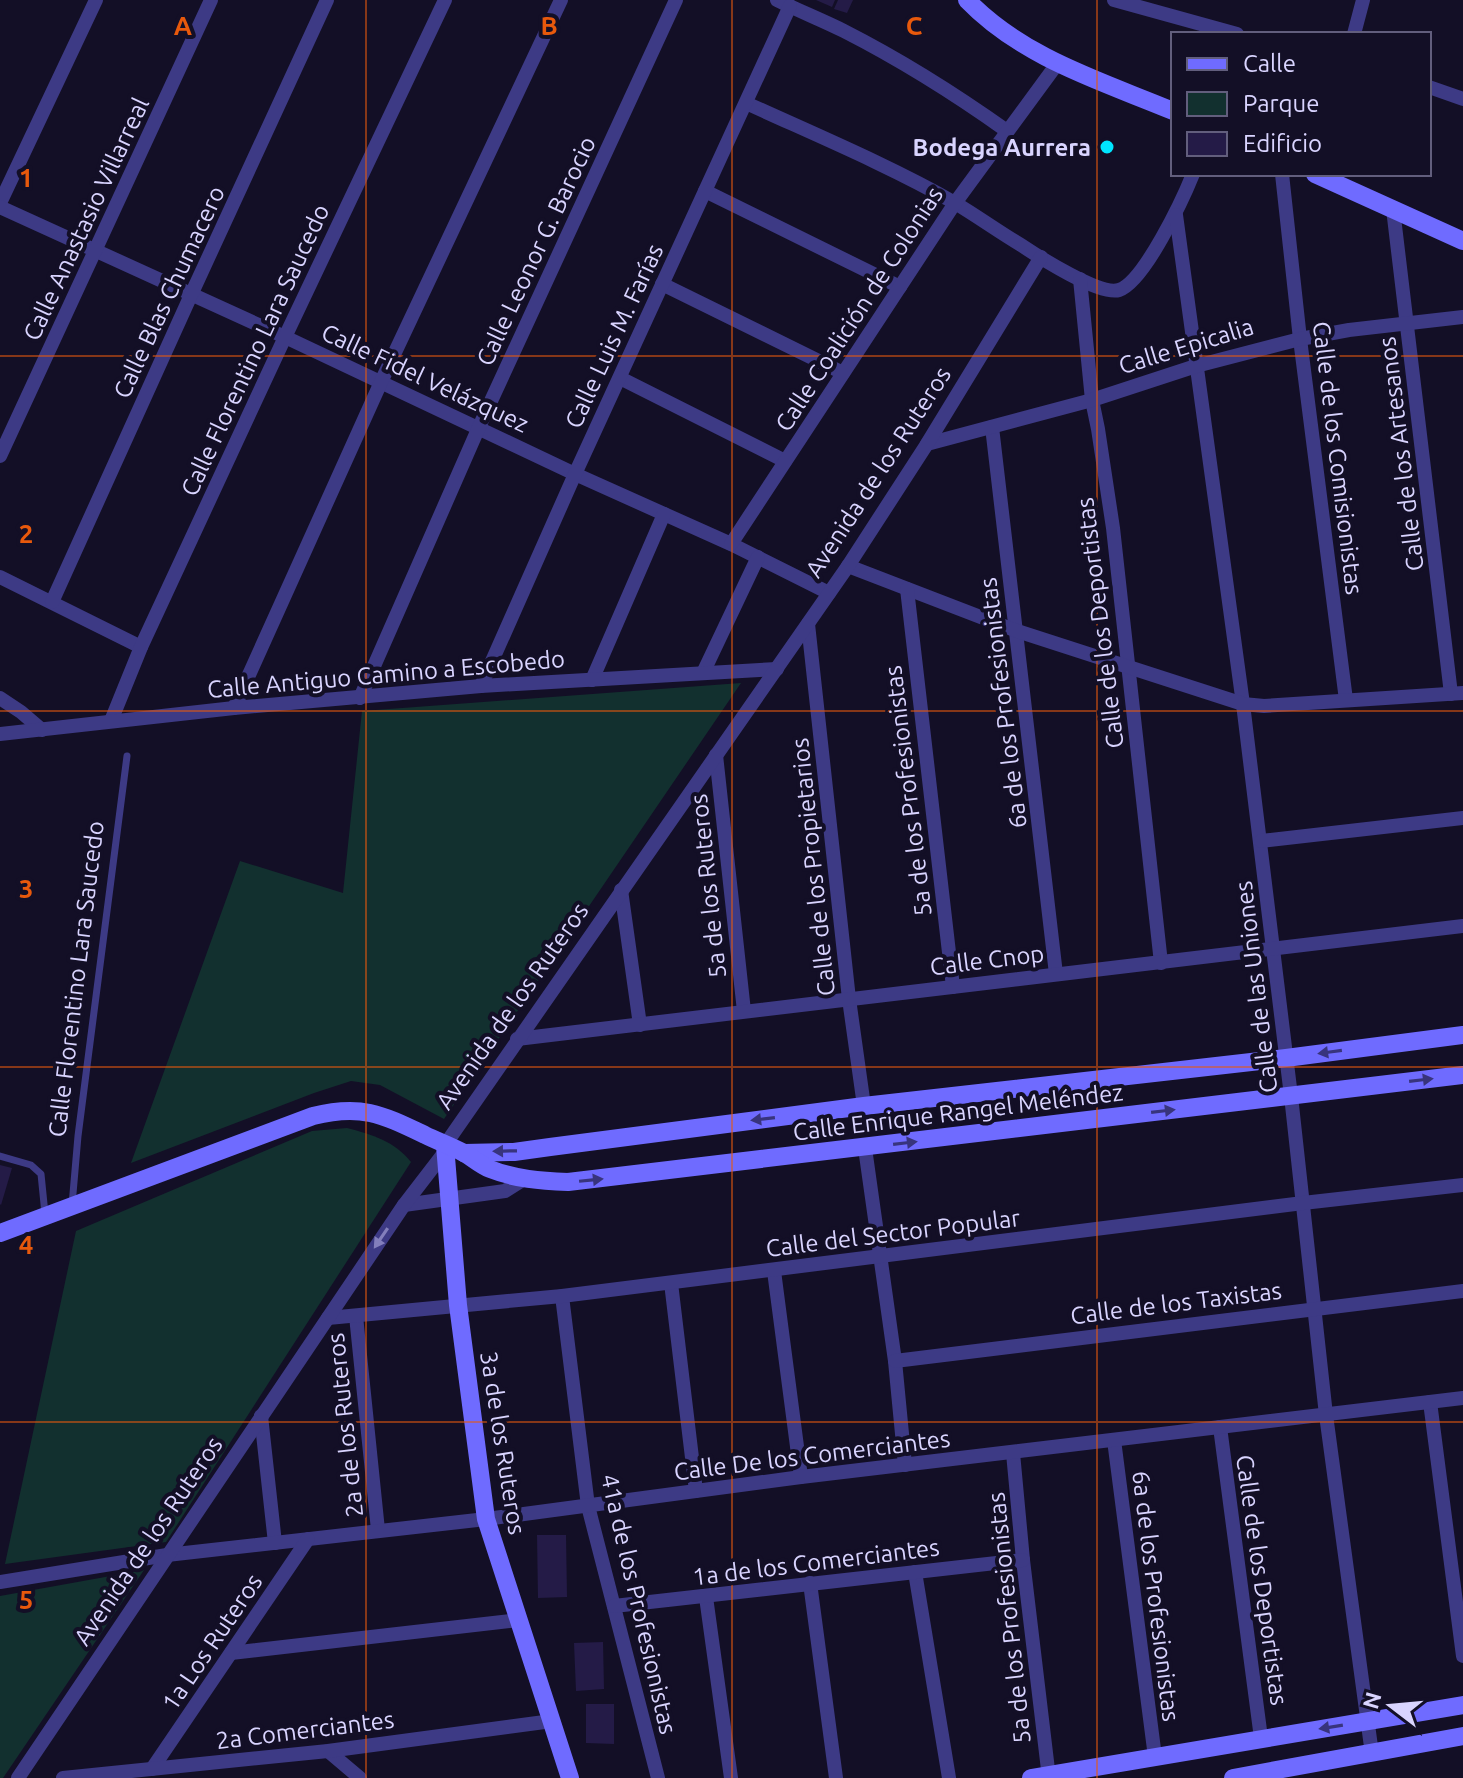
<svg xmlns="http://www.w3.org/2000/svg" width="1463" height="1778" viewBox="0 0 1463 1778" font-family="Ubuntu,sans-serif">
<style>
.green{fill:#12302f}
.building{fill:#241b47}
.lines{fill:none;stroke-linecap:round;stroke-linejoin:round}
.lane{stroke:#3d3a85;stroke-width:7}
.street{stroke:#3d3a85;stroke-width:14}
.secondary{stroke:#6f6bff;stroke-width:18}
.oneway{fill:#38347d}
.oneway2{fill:#837fbc}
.grid{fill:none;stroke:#e8590c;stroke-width:2;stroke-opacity:0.55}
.poi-dot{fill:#00e5ff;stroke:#130f26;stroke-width:3}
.labels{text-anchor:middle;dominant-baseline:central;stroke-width:8;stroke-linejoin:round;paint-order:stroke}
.poi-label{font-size:24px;font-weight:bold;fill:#d9d4ff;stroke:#130f26;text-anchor:end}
.street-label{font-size:24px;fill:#d9d4ff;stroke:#130f26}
.grid-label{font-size:26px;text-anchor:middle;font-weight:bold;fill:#e8590c;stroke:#130f26;stroke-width:8;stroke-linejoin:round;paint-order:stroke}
</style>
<rect width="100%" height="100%" fill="#130f26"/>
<g class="green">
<path d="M741,683L444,1119L380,1085L351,1081L314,1093L131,1163L240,861L343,893L362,711Z"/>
<path d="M347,1128C373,1135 394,1141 411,1162L166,1542L5,1564L76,1231L312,1131Z"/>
<path d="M144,1570L3,1778H0V1596Z"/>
</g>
<g class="building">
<path d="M816,0H835L832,7Z"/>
<path d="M838,0H853L847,13L834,9Z"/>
<path d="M0,1165L12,1168L1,1205L0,1204Z"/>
<path d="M537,1535H566L567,1597L538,1598Z"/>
<path d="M603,1642L604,1689L576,1691L574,1643Z"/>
<path d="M586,1704H614V1744L586,1743Z"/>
</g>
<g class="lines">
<g class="lane">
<path d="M0,1156L31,1165L41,1174L45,1214"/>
<path d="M72,1205L78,1136L127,756"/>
</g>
<g class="street">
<path d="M777,0C799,11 822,20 844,31C901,60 955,94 1007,131"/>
<path d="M1114,0L1237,34"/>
<path d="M1354,34L1363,0"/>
<path d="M1429,87L1463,99"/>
<path d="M746,103C816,135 888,165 955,203C977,216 999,232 1021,245C1039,257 1100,296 1119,290C1144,282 1183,199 1193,174"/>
<path d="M1282,174L1300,339L1346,700"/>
<path d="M705,191L900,287"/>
<path d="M0,203L96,0"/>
<path d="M0,207L285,337L575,474L731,544L829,593"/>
<path d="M1393,209L1451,694"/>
<path d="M1176,215L1243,704L1291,1096L1326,1415L1372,1754"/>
<path d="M1080,279L1092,400L1098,429L1113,528L1161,963"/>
<path d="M662,284L843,373"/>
<path d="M620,378L785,461"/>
<path d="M992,427L1056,974"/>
<path d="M927,444L1092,400L1196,366L1300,339L1349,330L1463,317"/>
<path d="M0,456L211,0"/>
<path d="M731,544L955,203L1057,64"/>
<path d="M848,566L1017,631L1243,704L1264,706L1463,693"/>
<path d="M0,577L141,647"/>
<path d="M907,589L953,987"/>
<path d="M52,602L191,295L327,0"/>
<path d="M808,624L849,999L864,1106"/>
<path d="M703,673L758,557"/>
<path d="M592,680L664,514"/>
<path d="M481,686L575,474L790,6"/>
<path d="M0,698L21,712L42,730"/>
<path d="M360,698L479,427L676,0"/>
<path d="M234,708L381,382L561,0"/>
<path d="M111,721L141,647L285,337L445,0"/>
<path d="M0,734L234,708L481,686L777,669"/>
<path d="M716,755L744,1011"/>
<path d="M1261,841L1463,818"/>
<path d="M621,890L640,1025"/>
<path d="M517,1039L1463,926"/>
<path d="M445,1145L848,566L927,444L1041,257"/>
<path d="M865,1148L895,1361L905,1465"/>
<path d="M404,1205L505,1191L524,1179"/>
<path d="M774,1271L801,1477"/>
<path d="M671,1283L696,1491"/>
<path d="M562,1296L588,1506L658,1778"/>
<path d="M356,1316L378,1530"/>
<path d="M328,1318L562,1296L1303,1203L1463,1185"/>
<path d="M895,1361L1463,1291"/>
<path d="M1430,1402L1463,1656"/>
<path d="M261,1416L275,1543"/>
<path d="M1220,1427L1261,1738"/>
<path d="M1114,1440L1155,1757"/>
<path d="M1013,1453L1023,1560L1049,1778"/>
<path d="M915,1572L949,1778"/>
<path d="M0,1582L167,1555L486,1519L801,1477L1463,1398"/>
<path d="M810,1583L836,1778"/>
<path d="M706,1597L731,1778"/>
<path d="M614,1606L1023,1560"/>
<path d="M231,1653L519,1620"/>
<path d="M328,1751L360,1778"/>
<path d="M152,1769L308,1539"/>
<path d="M18,1778L404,1205L444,1153"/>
<path d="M63,1778L328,1751L552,1721"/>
</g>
<g class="secondary">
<path d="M967,0C1023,58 1101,81 1173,111"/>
<path d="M1315,174L1463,241"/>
<path d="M445,1145L458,1305L486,1519L570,1778"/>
<path d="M464,1153L514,1152L550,1147L864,1106L1286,1058L1463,1035"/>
<path d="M0,1233L313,1116C361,1104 381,1114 425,1135C437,1141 451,1146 464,1153C473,1158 480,1165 490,1169C515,1179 541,1181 568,1182L1463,1075"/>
<path d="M1031,1778L1463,1705"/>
<path d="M1233,1778L1463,1736"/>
</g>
</g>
<defs><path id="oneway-solid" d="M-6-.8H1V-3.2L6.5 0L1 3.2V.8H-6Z" transform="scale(2)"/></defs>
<g class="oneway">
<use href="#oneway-solid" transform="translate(1330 1052) rotate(172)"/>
<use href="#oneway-solid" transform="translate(1421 1080) rotate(-7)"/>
<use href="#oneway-solid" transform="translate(1163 1111) rotate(-7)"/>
<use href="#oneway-solid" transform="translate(763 1119) rotate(173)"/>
<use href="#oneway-solid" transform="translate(905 1143) rotate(-7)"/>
<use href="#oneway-solid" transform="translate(505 1151) rotate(179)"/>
<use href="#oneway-solid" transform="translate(591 1180) rotate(-6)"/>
<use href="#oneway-solid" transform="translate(1331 1727) rotate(171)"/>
</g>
<use class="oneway2" href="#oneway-solid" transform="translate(381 1238) rotate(124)"/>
<path class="grid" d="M366,0V1778M732,0V1778M1097,0V1778M0,356H1463M0,711H1463M0,1067H1463M0,1422H1463"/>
<circle class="poi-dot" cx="1107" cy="147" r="8"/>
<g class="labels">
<g class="poi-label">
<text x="1091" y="147">Bodega Aurrera</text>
</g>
<g class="street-label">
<text transform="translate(86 219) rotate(-65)">Calle Anastasio Villarreal</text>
<text transform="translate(536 251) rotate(-65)">Calle Leonor G. Barocio</text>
<text transform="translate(169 292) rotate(-65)">Calle Blas Chumacero</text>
<text transform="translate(859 309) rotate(-57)">Calle Coalición de Colonias</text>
<text transform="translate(614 336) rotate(-65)">Calle Luis M. Farías</text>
<text transform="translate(1186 346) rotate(-17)">Calle Epicalia</text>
<text transform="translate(255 350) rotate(-65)">Calle Florentino Lara Saucedo</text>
<text transform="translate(425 378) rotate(25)">Calle Fidel Velázquez</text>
<text transform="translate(1401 454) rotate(-97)">Calle de los Artesanos</text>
<text transform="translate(1338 458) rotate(83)">Calle de los Comisionistas</text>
<text transform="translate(878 472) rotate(-57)">Avenida de los Ruteros</text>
<text transform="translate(1100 623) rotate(-97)">Calle de los Deportistas</text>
<text transform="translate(386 674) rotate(-5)">Calle Antiguo Camino a Escobedo</text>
<text transform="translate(1003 703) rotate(-97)">6a de los Profesionistas</text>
<text transform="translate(908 791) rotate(-97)">5a de los Profesionistas</text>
<text transform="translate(813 867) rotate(-96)">Calle de los Propietarios</text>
<text transform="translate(708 886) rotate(-96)">5a de los Ruteros</text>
<text transform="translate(987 960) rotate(-7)">Calle Cnop</text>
<text transform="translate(76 979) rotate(-83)">Calle Florentino Lara Saucedo</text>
<text transform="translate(1256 987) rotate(-97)">Calle de las Uniones</text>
<text transform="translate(512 1006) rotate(-55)">Avenida de los Ruteros</text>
<text transform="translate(958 1112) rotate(-7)">Calle Enrique Rangel Meléndez</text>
<text transform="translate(893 1233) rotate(-7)">Calle del Sector Popular</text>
<text transform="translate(1176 1303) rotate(-7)">Calle de los Taxistas</text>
<text transform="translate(345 1425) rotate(-96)">2a de los Ruteros</text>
<text transform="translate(503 1443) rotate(81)">3a de los Ruteros</text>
<text transform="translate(812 1455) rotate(-7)">Calle De los Comerciantes</text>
<text transform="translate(148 1541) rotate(-56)">Avenida de los Ruteros</text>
<text transform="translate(816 1562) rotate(-7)">1a de los Comerciantes</text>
<text transform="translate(1262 1580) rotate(82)">Calle de los Deportistas</text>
<text transform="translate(1156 1596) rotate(83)">6a de los Profesionistas</text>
<text transform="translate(639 1604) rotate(77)">41a de los Profesionistas</text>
<text transform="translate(1009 1618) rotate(-96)">5a de los Profesionistas</text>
<text transform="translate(212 1642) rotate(-56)">1a Los Ruteros</text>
<text transform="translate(305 1730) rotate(-7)">2a Comerciantes</text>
</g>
</g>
<g class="grid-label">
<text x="183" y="35">A</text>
<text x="549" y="35">B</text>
<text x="914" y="35">C</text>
<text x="26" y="187">1</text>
<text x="26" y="543">2</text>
<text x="26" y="898">3</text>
<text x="26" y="1254">4</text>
<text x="26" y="1609">5</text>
</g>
<rect x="1171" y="32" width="260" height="144" fill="#130f26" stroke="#625e7d" stroke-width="2"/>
<rect x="1187" y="58" width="40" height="12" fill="#6f6bff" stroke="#625e7d" stroke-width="2"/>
<text x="1243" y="72" font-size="24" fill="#d9d4ff">Calle</text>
<rect x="1187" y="92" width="40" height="24" fill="#12302f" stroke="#625e7d" stroke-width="2"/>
<text x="1243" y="112" font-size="24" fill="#d9d4ff">Parque</text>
<rect x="1187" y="132" width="40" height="24" fill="#241b47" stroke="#625e7d" stroke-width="2"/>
<text x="1243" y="152" font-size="24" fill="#d9d4ff">Edificio</text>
<g transform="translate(1391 1706) rotate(286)" stroke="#130f26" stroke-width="6" paint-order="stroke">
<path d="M0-6L14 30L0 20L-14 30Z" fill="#d9d4ff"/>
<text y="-12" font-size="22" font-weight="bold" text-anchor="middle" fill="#d9d4ff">N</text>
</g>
</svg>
